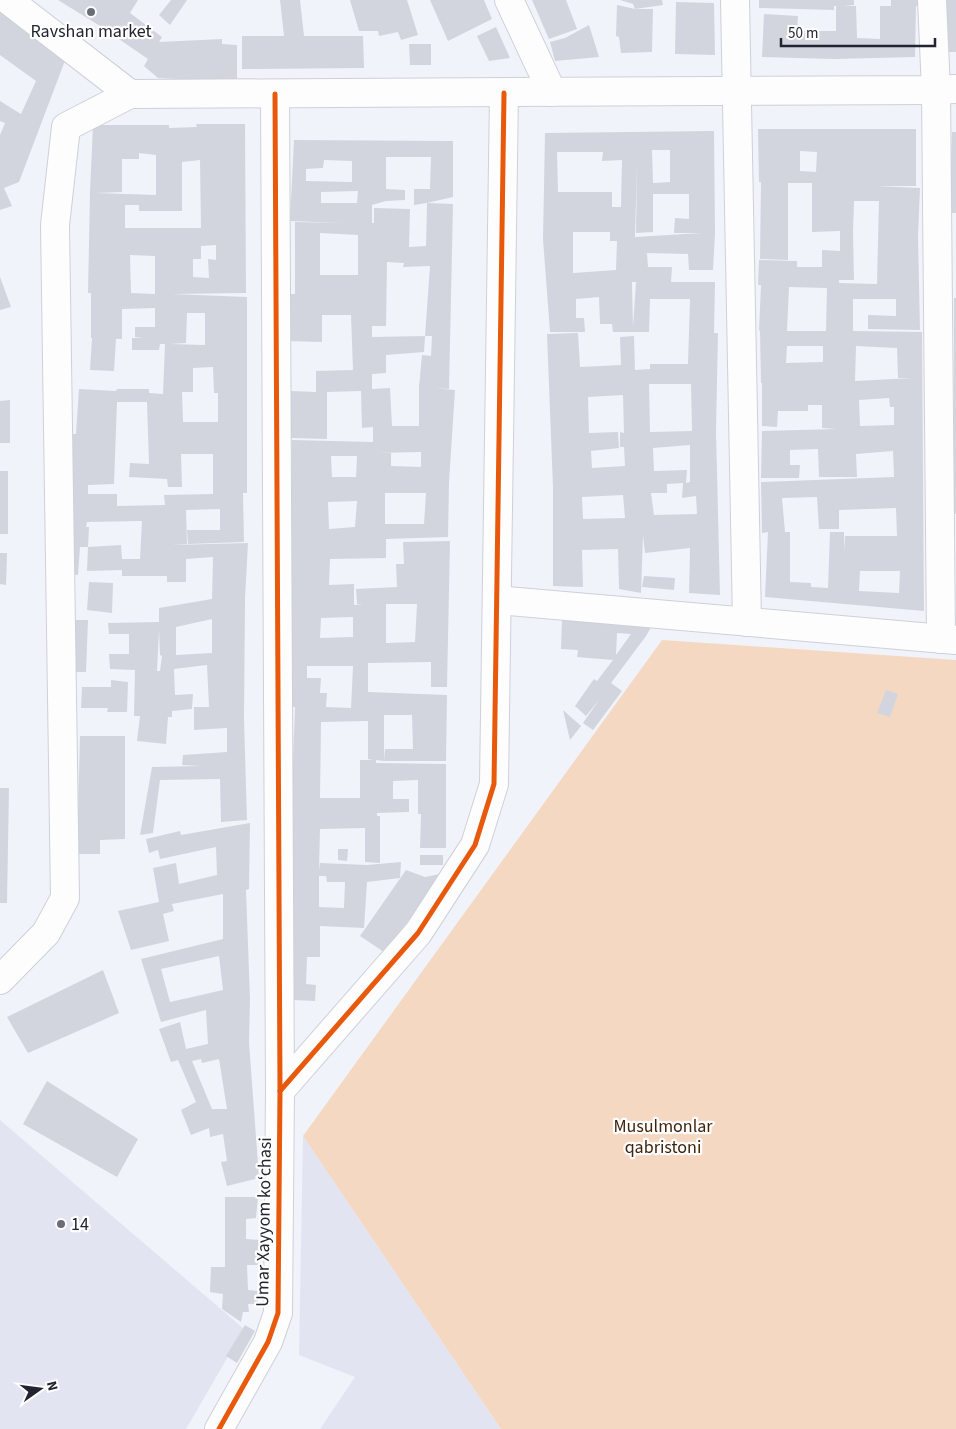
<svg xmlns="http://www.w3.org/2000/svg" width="956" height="1429" viewBox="0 0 956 1429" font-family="'Source Sans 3',sans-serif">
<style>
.built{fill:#e2e5f1}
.green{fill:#f5d8c2}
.building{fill:#d2d5de;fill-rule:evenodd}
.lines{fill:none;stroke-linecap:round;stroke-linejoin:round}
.minor-casing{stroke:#ced0d9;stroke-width:30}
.minor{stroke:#fdfdfe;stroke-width:28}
.cycleway-casing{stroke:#fefefe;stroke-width:8}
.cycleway{stroke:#e8590c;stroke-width:5}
.poi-dot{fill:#6a6d77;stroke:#fefefe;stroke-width:2}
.labels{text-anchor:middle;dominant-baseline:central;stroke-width:4.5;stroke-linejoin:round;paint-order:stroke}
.poi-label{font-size:18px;fill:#222531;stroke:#fefefe}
.park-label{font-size:18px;fill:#3f240c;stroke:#fefefe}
.street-label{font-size:18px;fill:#222531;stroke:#fefefe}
</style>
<rect width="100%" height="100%" fill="#f1f3fa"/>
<g class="built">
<path d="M0,1120L244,1329L186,1429H0Z"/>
<path d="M303,1136L501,1429H320L355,1377L299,1355Z"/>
</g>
<path class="green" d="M662,640L956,660V1429H501L303,1136Z"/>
<g class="building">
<path d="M58,0H138L130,13L162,37L159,42L222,39V44L237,45V82L158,78L144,66L148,59L97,24Z"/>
<path d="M171,0H187L170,25L159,15Z"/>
<path d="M280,0H300L304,36H363L364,68L242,69V36H284Z"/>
<path d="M350,0H407L418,35L401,40L398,32L379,36L378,31H359Z"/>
<path d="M430,0H484L492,19L448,41Z"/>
<path d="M532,0H566L577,29L549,39Z"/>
<path d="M620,0H662L663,5L635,9H653L652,52L621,53L619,37L616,36L617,5L635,9L633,4Z"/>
<path d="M759,0H854V5L844,6H856L857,38L880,39V6H891V0H918V6H916L915,57L835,59L762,57L764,14L798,16L797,31H836V6H834V10L759,8Z"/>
<path d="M944,0H956V52H943Z"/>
<path d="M676,2L714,3L715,55L675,54Z"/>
<path d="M0,12L66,58L19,182L4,188L12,206L0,210V135L5,123L0,121V101L21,114L36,81L0,55Z"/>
<path d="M589,25L599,57L555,61L550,42L565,38Z"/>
<path d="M496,27L510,58L489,61L477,36Z"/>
<path d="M409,44H431V65H410Z"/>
<path d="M196,124H245L246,293L172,294L247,297V493H243L244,542L188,544L187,530H220V509L186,510L187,544L172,545L248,543L245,599L244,719L247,820L221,822L220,779L160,780L153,833L140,835L152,767L200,766L182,765L183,755L227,752V728L194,730V707H209L207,665L174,669L175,695L193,694L192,709L172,711V717H168L166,744L137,741L140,716H134L135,670L110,669L109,654H129V634H109L108,623L159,622V608L212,599L213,557L186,559V582H167V576H122V570L87,571L88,547L121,545L122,559H140L142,521L87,522L86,527H89L88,547H80L78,575L62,573L63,434H76L79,389L116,391L117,389H149V393L163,394L165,344H160L159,350H132V338H143L135,337V327H155V308L122,309V339H116L114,371L90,370L92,338H91V293H88L90,192L93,125H169V128L197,127ZM139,153L156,155V195L96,193L122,192V159H139ZM200,160L201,228H125V205H139V211H182V162ZM216,245V260L208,259L209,278L193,277V259H201V246ZM130,255L155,256V294L131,293ZM187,313H205V345L170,344L186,343ZM213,367L214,393H218V422H183L182,392H193V368ZM117,402H147L149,464L130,463L129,477L167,479L168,487H182L181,454H213V494L164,495L165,505L117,506V494H88V485L114,484ZM212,619V653L176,655V627ZM159,630L160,655L162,656L160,671H157Z"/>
<path d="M758,129H916V186H876L920,188L918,236L920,330L868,329V315L896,316V299H853V331L922,332L924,611L765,597L768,532L762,533L761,482L894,477L893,451L856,454L857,477H819L818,449L790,450V465H800L799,478H761L762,431L837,429L822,428V405H808V411H778L777,427L762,426V383H761L760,330L759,331L761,285H758L759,260L797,261V267H822V250L840,251V231L812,232V183H788V260L760,259L761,182H759ZM800,151L817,152L816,172L800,171ZM854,201H879L877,284L839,283V280H854L853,232ZM789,287L827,288L826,331H787ZM787,346H823V362L786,363ZM856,346L897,348L898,378H913L855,381ZM889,398L890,407H894V425L860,426L859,400ZM817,497L819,529H839V510L896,508L897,536H845L844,552V532H830L828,588L811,587V583L790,582V532H785L782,498ZM860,571H900L899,593L859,591Z"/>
<path d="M714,131L715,233L713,270H689L688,254L647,253L648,267H672L671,282H715L714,333H718L716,431L720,595L689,593L690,548L645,553L643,535L641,593L619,589L618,549L582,550L583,587L553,586V488L547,334L578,333L580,367L621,365L620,337L634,336L635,370L650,369V364H688L690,299H650L649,332H613L612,324H600L599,297L576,299V318H584L585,332H550L543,239L545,133ZM652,150H670V182L653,183ZM557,152H603L602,161L622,160L621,207H612V192H558ZM637,165L636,233L653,232V194H689V219L675,218L674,233H702L635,237ZM573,232H610V241H617L616,270L573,273ZM632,282H636L633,327ZM649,384H691L692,431L650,432ZM623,395L624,433L620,432V447H624L625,466L592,468L591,451L619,448L618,432L589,433L588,397ZM690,445V482L686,483L687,470L654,471L653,448ZM683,483L682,498L696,496L697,514L654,515L651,493H667V484ZM623,495L625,518L583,519L582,497Z"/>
<path d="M952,132H956V213H950Z"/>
<path d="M294,140L453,141V197L427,203L453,204L449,389L434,388L455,390L449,482L448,537L386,539V558L330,559L329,585L354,584V605L363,604H357L356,589L397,587L396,564H404L403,542L450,541L447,687H431V662L368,663V692L447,695L446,761H384L385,749H413L412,715H384V761L376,760V763L446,764V848H420L421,814H418V780L393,781V799H409V812L377,813V816H380V863L365,862V828L320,829L319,871L320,863L367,865L401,862L400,878L367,882L364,928L320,926V957H307L306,984L316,985L315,1001L293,1000L291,814L295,707H292L291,607L288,542H291L292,440L373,442V427L362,428L361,391L327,392V439L291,438V391L316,392V371L353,370L351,315H322V342L288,341L290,294H295V222L345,223L290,221ZM386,157H431L430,189H414V205L427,203L426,246L409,247L410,209L374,208V223H372V205L386,201L405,200V190L386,189ZM324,160L352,161V182L306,181V169L323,168ZM358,191L357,203H321V192ZM320,233L358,235V275H320ZM387,262L404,263L403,267L430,266L425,336H432L431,356L422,355L419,387V426H392L390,388L372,389V374L386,373V355L424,352L425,336L372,337V326H386ZM421,452V467L391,466V453H376ZM331,456H357L356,477H332ZM385,493H426L424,524H385ZM357,501L355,527L329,529L328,502ZM386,604H417L415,642L386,643ZM353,617V637L320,638L321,618ZM307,666H353L351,708L326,707L327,693H320L321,678H307ZM368,721V759L373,760H360V798H320L321,722ZM319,876H326L327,882H345L344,908L319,907Z"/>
<path d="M0,277L11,307L0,310Z"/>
<rect x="954" y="298" width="2" height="67"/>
<rect x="954" y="365" width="2" height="149"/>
<path d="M10,400V443H0V401Z"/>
<rect x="0" y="471" width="8" height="63"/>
<path d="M0,553H7L6,585L0,584Z"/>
<path d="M644,576L675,578L674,590L642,587Z"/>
<path d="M89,582L113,583L112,613L87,610Z"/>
<path d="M562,618L654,622L646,636L611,683L622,691L593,730L583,723L599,700L586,716L575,706L594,679L597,681L613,660L577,657L578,650L561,649ZM617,633L631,634L616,655Z"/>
<path d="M58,620H88L86,672H58Z"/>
<path d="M111,680L128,682L127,712H107L108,708H81L82,687H111Z"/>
<path d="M886,690L898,694L890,717L877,713Z"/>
<path d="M563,710L581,726L570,740Z"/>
<path d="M80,736H125V839L100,840V854H77Z"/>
<path d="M0,788H9L7,903H0Z"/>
<path d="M250,823L249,889L246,890L250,999L249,1042L259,1178L227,1186L221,1162L227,1161L223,1134L210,1137L209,1128L191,1135L181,1110L196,1102L178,1060L171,1062L159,1029L180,1022L186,1049L208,1044L206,1010L161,1022L141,959L223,939V894L172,904L174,911L163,914L169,941L131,950L118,911L159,902L153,868L176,863L179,884L217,875L216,847L160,859L158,850L149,853L146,839L180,831L181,835ZM219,956L223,990L170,1002L161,969ZM201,1059L202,1063L219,1059L227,1109H212L192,1061Z"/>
<path d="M338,849H348L347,861L338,860Z"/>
<rect x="420" y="855" width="23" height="10"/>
<path d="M406,870L425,877L445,873L384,952L360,936Z"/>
<path d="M103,970L119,1013L28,1053L7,1017Z"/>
<path d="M47,1081L138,1139L117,1177L23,1124Z"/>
<path d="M225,1197H258L256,1218L246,1219V1239L259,1240V1265H247L248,1290L258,1291V1304H248L249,1312H243L241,1322L222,1309L223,1294L210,1292L211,1267H225Z"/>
<path d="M245,1325L255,1331L237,1363L226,1356Z"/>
</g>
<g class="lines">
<defs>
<g id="minor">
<path d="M8,0L130,94L936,90L956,89"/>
<path d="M509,0L552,92"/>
<path d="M735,0L747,622"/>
<path d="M932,0L936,90L941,639"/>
<path d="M497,600L956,640"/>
<path d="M0,980L46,933L65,898L55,225L66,127L130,94"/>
<path d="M280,1091L418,933L475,845L494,784L504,93"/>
<path d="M219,1429L268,1342L278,1313L280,1091L275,94"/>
</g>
</defs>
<use href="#minor" class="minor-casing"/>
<use href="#minor" class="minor"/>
<defs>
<g id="cycleway">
<path d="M280,1091L418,933L475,845L494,784L504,93"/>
<path d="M219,1429L268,1342L278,1313L280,1091L275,94"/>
</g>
</defs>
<use href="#cycleway" class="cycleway-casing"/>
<use href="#cycleway" class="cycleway"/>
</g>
<g class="poi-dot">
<circle cx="91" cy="12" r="5"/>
<circle cx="61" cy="1224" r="5"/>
</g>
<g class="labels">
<g class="poi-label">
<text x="91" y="31">Ravshan market</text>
<text x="71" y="1224" text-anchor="start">14</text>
</g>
<g class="park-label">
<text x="663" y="1126">Musulmonlar<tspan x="663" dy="21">qabristoni</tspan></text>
</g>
<g class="street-label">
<text transform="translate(264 1222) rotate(-89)">Umar Xayyom ko‘chasi</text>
</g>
</g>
<g transform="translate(40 1389) rotate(76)" stroke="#fefefe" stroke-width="4" paint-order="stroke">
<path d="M0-4L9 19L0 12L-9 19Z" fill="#222531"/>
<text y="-8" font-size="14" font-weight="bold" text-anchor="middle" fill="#222531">N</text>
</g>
<path d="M781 38v8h154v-8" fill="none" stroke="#222531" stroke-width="2.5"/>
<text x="788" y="38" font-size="15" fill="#222531" stroke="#fefefe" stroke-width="4" paint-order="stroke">50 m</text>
</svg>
